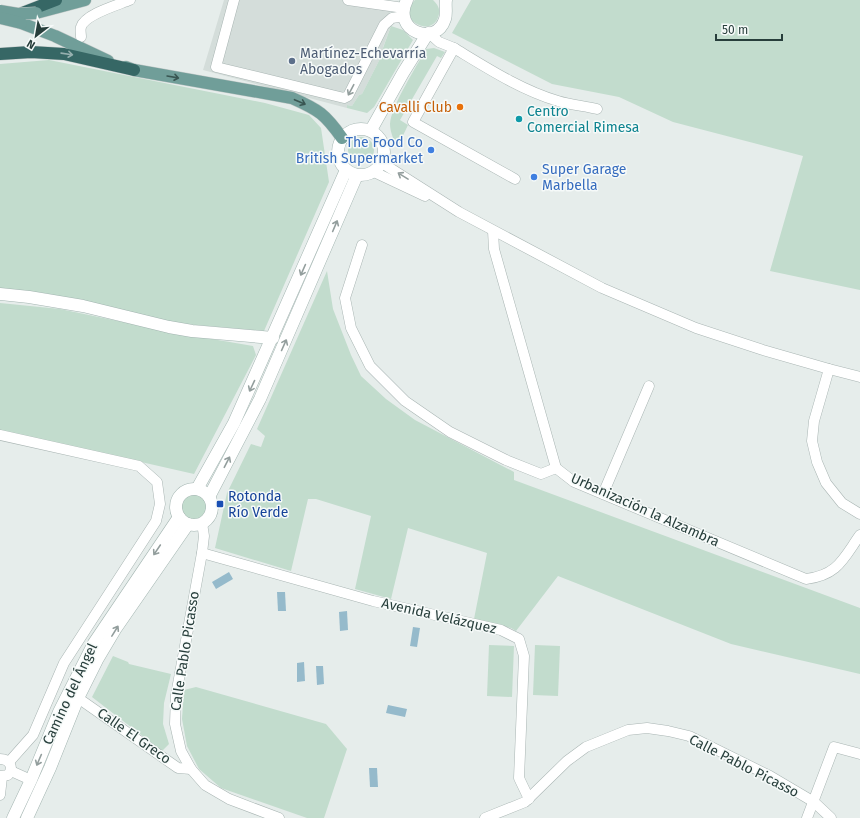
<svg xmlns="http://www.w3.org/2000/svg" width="860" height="818" viewBox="0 0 860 818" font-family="'Fira Sans',sans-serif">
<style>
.built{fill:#d4ddda}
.green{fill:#c2dccd}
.water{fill:#95bacb}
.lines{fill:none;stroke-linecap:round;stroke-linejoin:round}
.street-casing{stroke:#a9b5b3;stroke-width:11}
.secondary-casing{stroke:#a3b5b1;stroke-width:13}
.primary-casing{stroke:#c3c9c8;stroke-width:13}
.highway-casing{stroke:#c3c9c8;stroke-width:13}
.street{stroke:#fff;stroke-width:10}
.secondary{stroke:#fff;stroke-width:12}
.primary{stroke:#709e99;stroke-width:12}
.highway{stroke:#366765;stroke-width:12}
.primary-bridge-casing{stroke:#c3c9c8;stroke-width:13;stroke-linecap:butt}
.primary-bridge{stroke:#709e99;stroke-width:12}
.oneway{stroke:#96b0af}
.oneway2{stroke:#395652}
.oneway3{stroke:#939e9d}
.service-dot{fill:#5c6f8a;stroke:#f6faf9;stroke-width:1.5}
.food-dot{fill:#e8710a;stroke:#f6faf9;stroke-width:1.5}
.culture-dot{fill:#0f9aa8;stroke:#f6faf9;stroke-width:1.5}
.shop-dot{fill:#3f7fe0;stroke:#f6faf9;stroke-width:1.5}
.transit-dot{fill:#1a4fb4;stroke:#f6faf9;stroke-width:1.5}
.labels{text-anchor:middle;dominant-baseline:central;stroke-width:3;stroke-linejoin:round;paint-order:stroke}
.service-label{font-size:14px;fill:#4e5e75;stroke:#f6faf9;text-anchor:start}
.food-label{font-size:14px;fill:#c56008;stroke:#f6faf9;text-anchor:end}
.culture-label{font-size:14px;fill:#0d838f;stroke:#f6faf9;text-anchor:start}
.shop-label{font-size:14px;fill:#366cbe;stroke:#f6faf9;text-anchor:end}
.transit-label{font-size:14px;fill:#164399;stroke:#f6faf9;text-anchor:start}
.street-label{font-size:14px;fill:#273e3b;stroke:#f6faf9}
</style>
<rect width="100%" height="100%" fill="#e6edeb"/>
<path class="built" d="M224,0H389L391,26L383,47L384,51L362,94L359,95L352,106L347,105V108L203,70Z"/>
<g class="green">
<path d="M415,0H433C437,4 440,8 439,14C434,40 394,20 415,0Z"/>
<path d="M471,0H860V290L770,271L803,156L673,122L619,97L552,84L452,33Z"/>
<path d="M391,26L403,30L413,40L374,107L367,113L347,108V105L352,106L359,95L362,94L384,51L383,48Z"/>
<path d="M434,48L445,52L441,58L437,56L400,120L408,125L397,148C394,140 390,132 390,124C391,106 417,66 426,49Z"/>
<path d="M49,60L265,103L309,115L321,128L329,182L264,331L162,322L117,309L44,293L0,290V64Z"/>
<circle cx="361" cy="150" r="13"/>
<path d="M327,271L333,309L351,355L361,376L386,399L415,420L514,472V480L860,608V674L731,644L558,576L516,631L511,628L474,619L487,553L408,528L391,599L355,589L371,516L316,499H308L291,571L215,548L227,493L251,444L261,447L265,436L257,429Z"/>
<path d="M0,303L60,309L171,332L253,346L256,355L194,474L0,430Z"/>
<circle cx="194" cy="507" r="13"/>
<path d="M489,645L514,646L512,697L487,696Z"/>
<path d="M535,645L560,646L558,696L533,695Z"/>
<path d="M113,656L128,662L129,664L171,674L164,703L163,724L169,744L162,751L92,697Z"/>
<path d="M196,687L326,724L347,749L324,818H307L221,788L199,769L187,746L182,719L184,690Z"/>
</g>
<g class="water">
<path d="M229,572L233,579L216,589L212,582Z"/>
<path d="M277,592H285L286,611H278Z"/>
<path d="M347,611L348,630L340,631L339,612Z"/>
<path d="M413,627L420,628L417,647L410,646Z"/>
<path d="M304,662L305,681L297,682V663Z"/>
<path d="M316,666H323L324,684L317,685Z"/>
<path d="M388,705L407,709L405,717L386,713Z"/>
<path d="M369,768H377L378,787H370Z"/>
</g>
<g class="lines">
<defs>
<g id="street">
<path d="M234,0L216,67L344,98L348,96L384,25L392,18L404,16"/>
<path d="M348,0L404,8"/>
<path d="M429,33L439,42L454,48"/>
<path d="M81,37C81,34 80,30 81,27C85,14 118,5 130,0"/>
<path d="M382,163L459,212L602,288L696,328L763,350L829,369L860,377"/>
<path d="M374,172L425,196"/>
<path d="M515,179L413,122L454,48C487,68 521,90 558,101C571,105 585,106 597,109"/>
<path d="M493,231L494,249L556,468L574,482L806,579C838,575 843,559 860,535"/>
<path d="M362,245L345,298L351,328L370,366L405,401L450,432L506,460L541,474L556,468"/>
<path d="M829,369L814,421L812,441L817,462L826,483L842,503L860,514"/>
<path d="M0,435L139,466L157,482L160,504L156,521L64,663L33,735L9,762"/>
<path d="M603,494L649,386"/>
<path d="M202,523L204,536L202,553L176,695L175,724L181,751L191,769L205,785L229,799L279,818"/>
<path d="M202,553L373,601L501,630L519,639L524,656L519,778L529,799"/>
<path d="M78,698L178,768L191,769"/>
<path d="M0,759C10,759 14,768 8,775L0,776"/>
<path d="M11,771L31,780"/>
<path d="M0,795L2,777"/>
<path d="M485,818L525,802L567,761L586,747L628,730L647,728L668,731L689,736L770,776L814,802L831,818"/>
<path d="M807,818L834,747L860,754"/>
</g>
<g id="secondary">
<path d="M407,0C391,31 436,48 445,19C447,13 445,6 446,0"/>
<circle cx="361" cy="152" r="23"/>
<path d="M371,130L403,73L428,33"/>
<path d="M0,294L29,297L83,306L169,327L192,331L273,338"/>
<circle cx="194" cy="507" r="18"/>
<path d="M197,489L234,423L346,170"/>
<path d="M209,497L260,399L357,175"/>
<path d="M13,818L31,780L59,712L94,643L179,517"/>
<path d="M27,818L50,768L78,698L97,660L116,628L188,524"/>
</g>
<g id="primary">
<path d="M36,13L85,0"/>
<path d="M21,23L55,36L108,61"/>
<path d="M126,67L134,70L292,98C319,110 325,114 342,138"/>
</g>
<g id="highway">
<path d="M22,13L56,0"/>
<path d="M0,54L31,52L64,54L134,70"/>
</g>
</defs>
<use href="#street" class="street-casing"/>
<use href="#secondary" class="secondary-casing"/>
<use href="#primary" class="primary-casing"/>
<use href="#highway" class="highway-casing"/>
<use href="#street" class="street"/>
<use href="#secondary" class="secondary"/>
<use href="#primary" class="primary"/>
<use href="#highway" class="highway"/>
<defs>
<g id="primary-bridge">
<path d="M0,11L18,14L36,13"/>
<path d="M1,18L21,23"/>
</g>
</defs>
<use href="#primary-bridge" class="primary-bridge-casing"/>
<use href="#primary-bridge" class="primary-bridge"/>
</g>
<defs><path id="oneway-shaft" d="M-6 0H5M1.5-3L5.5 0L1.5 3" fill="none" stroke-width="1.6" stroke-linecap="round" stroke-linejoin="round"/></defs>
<use class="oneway" href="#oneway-shaft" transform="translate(67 54) rotate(8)"/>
<g class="oneway2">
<use href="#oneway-shaft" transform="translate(173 77) rotate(10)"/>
<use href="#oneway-shaft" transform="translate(300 102) rotate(23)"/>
</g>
<g class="oneway3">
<use href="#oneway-shaft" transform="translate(351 90) rotate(118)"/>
<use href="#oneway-shaft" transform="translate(403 176) rotate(-148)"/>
<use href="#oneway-shaft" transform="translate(335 226) rotate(-67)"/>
<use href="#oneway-shaft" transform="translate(303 270) rotate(114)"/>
<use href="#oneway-shaft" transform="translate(284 345) rotate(-66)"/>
<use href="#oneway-shaft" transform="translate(252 386) rotate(115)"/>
<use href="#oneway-shaft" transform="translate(227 462) rotate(-63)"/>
<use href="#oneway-shaft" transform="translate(157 550) rotate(124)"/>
<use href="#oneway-shaft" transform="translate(115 631) rotate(-58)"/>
<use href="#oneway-shaft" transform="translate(39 760) rotate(113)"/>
</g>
<circle class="service-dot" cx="292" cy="61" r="4"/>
<circle class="food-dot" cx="460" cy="107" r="4"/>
<circle class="culture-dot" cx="519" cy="119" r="4"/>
<g class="shop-dot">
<circle cx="431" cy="150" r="4"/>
<circle cx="534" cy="177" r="4"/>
</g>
<rect class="transit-dot" x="216" y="500" width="8" height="8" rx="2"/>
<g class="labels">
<g class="service-label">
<text x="300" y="53">Martínez-Echevarría<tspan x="300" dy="16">Abogados</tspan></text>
</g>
<g class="food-label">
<text x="452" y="107">Cavalli Club</text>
</g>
<g class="culture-label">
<text x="527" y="111">Centro<tspan x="527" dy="16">Comercial Rimesa</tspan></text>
</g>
<g class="shop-label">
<text x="423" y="142">The Food Co<tspan x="423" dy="16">British Supermarket</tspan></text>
<text x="542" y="169" text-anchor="start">Super Garage<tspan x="542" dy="16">Marbella</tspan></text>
</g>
<g class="transit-label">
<text x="228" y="496">Rotonda<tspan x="228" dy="16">Río Verde</tspan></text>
</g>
<g class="street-label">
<text transform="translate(645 510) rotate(24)">Urbanización la Alzambra</text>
<text transform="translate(439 616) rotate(13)">Avenida Velázquez</text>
<text transform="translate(185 651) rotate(-81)">Calle Pablo Picasso</text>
<text transform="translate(70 694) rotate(-65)">Camino del Ángel</text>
<text transform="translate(134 736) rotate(35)">Calle El Greco</text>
<text transform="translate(744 766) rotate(27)">Calle Pablo Picasso</text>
</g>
</g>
<g transform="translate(36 36) rotate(211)" stroke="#f6faf9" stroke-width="3" paint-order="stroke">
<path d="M0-3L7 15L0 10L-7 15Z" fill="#273e3b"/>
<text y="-6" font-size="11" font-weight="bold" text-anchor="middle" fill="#273e3b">N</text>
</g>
<path d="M716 34v6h66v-6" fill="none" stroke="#273e3b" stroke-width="2"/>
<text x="722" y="34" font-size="12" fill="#273e3b" stroke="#f6faf9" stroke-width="3" paint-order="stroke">50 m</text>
</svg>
